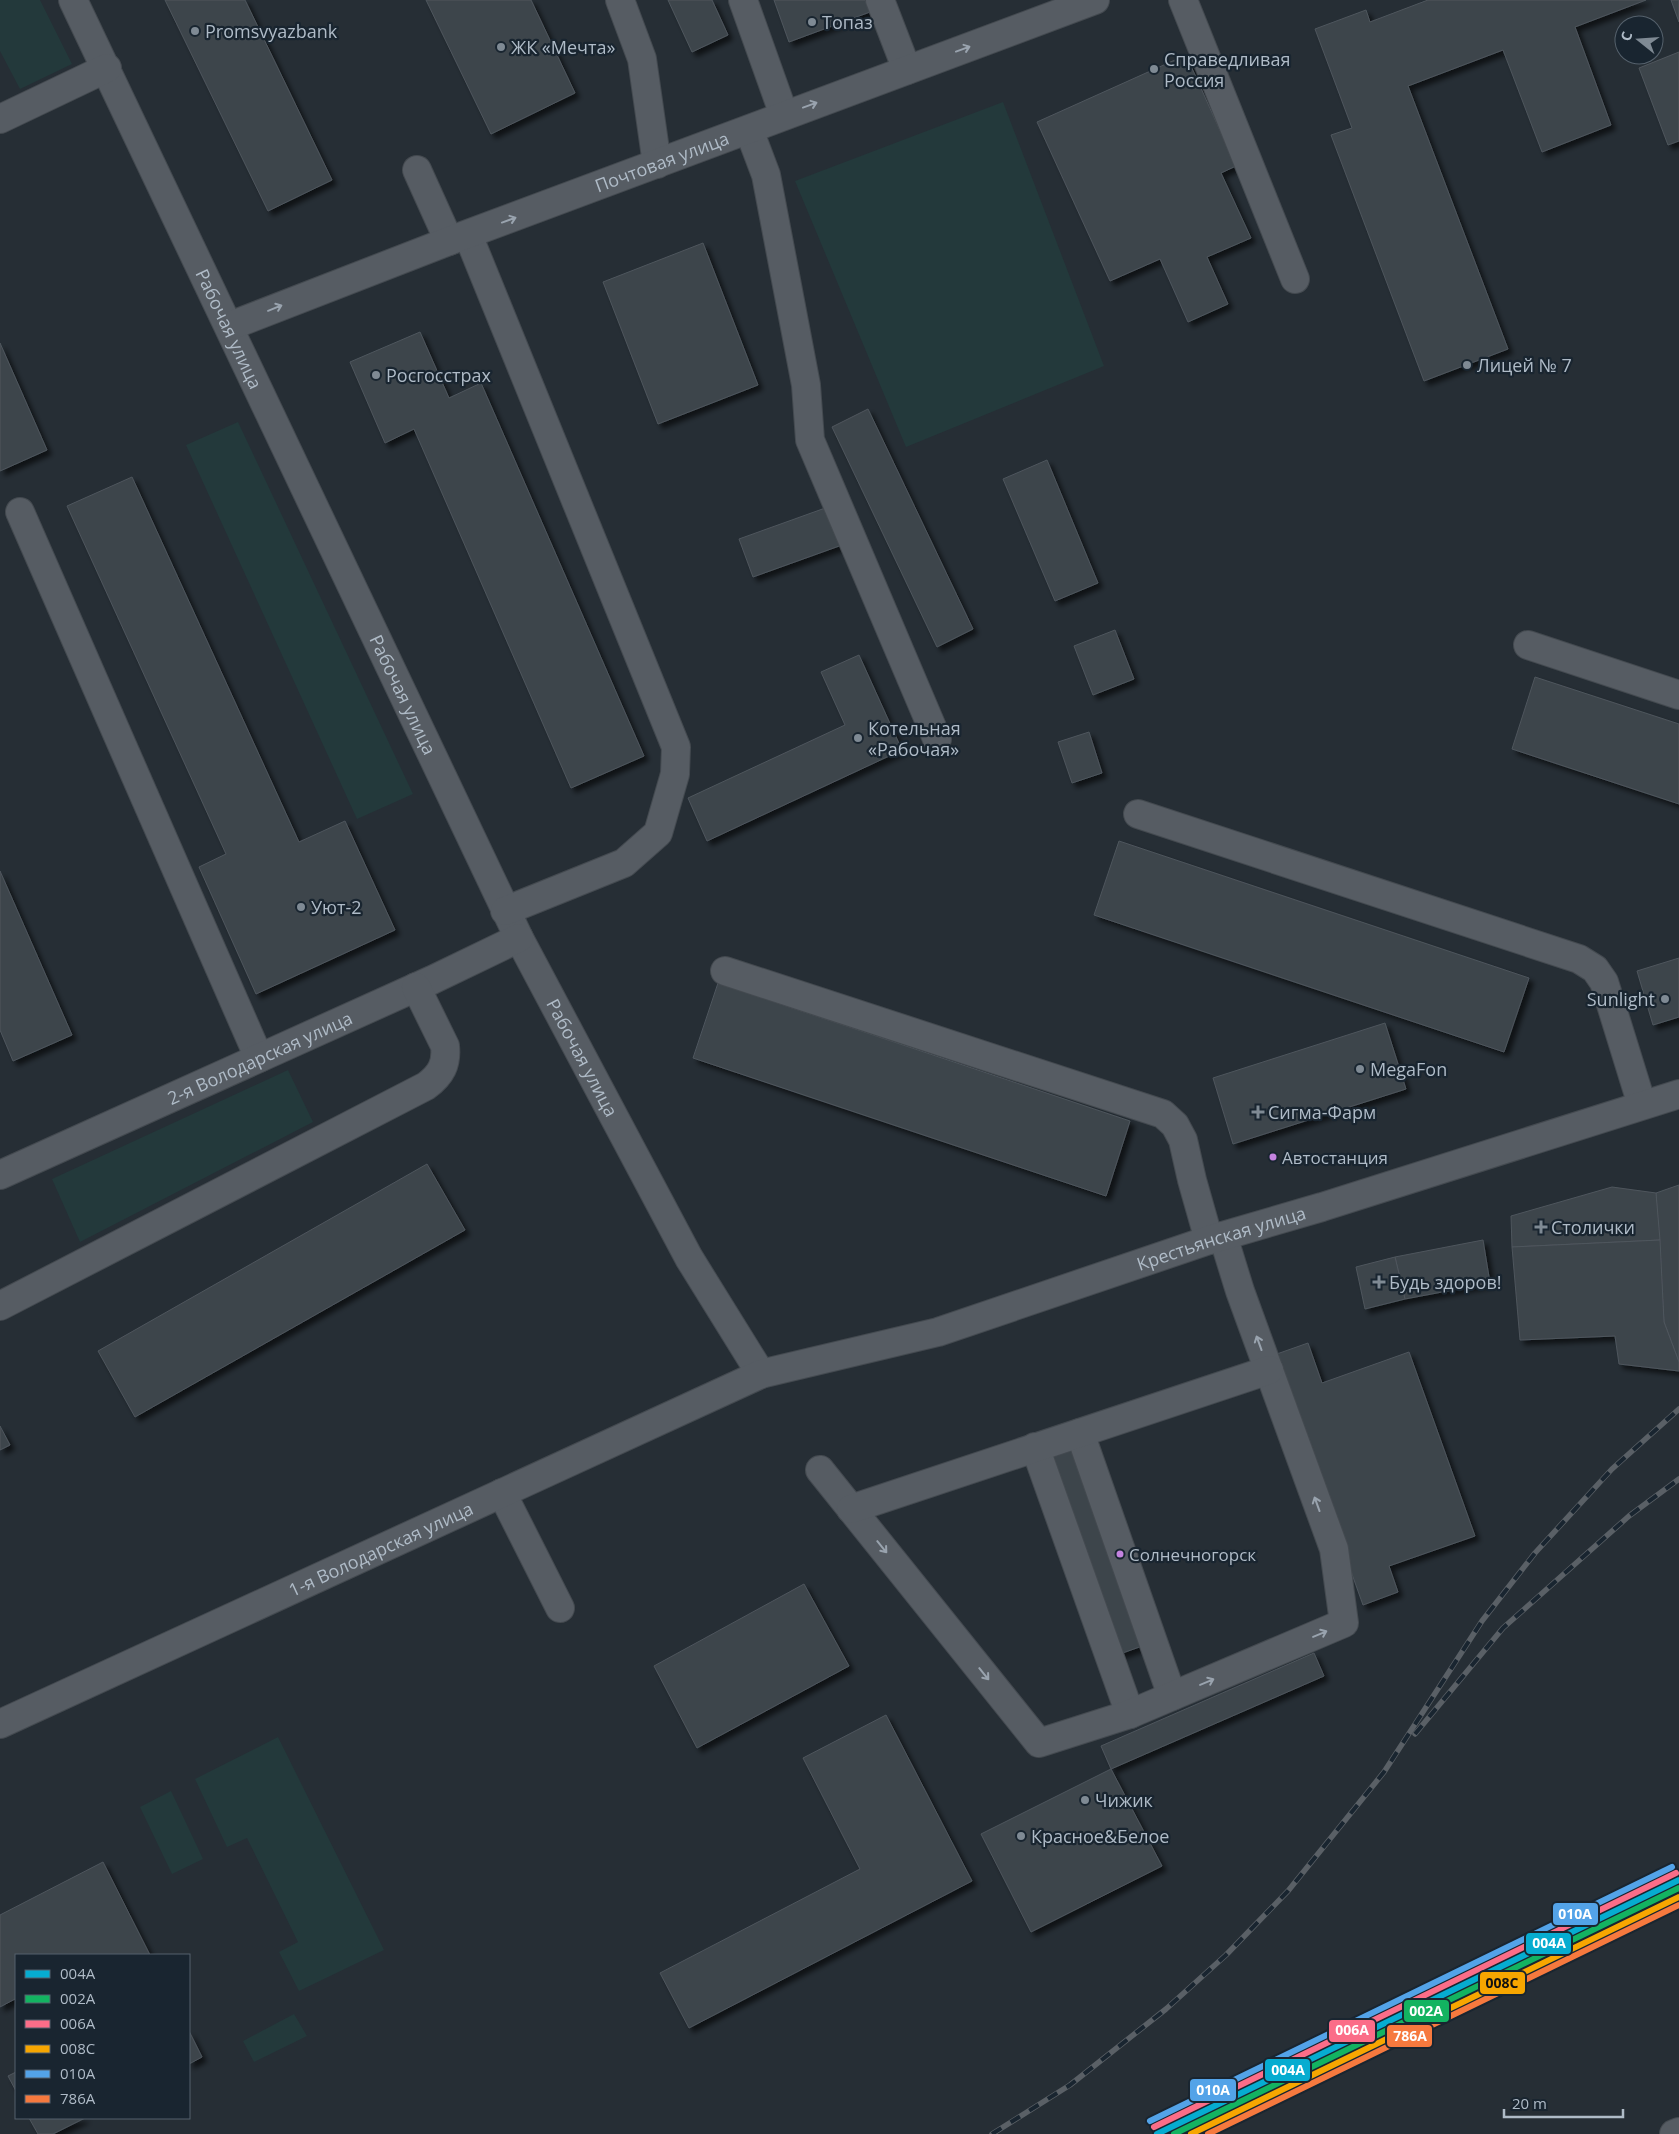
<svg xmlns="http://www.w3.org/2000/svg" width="1679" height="2134" viewBox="0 0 1679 2134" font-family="'Open Sans',sans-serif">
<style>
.green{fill:#23393b}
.building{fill:#3e444b;stroke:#4e565d;filter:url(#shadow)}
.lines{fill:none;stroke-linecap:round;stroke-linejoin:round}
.minor-casing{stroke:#444a50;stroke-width:30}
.minor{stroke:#565c63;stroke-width:28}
.rail-casing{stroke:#5a6066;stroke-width:5.5}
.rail{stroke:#192530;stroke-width:4;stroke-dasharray:11;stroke-linecap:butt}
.rail-1-casing{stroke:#192530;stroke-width:10}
.rail-2-casing{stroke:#192530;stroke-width:10}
.rail-3-casing{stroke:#192530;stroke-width:10}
.rail-4-casing{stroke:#192530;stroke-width:10}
.rail-5-casing{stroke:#192530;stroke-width:10}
.rail-6-casing{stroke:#192530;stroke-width:10}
.rail-1{stroke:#06acd0;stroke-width:6}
.rail-2{stroke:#13b361;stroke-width:6}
.rail-3{stroke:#fb6d88;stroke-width:6}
.rail-4{stroke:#f7a600;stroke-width:6}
.rail-5{stroke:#53a3e8;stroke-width:6}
.rail-6{stroke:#f6793e;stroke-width:6}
.oneway{stroke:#99a3ae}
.poi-dot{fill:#7f8a94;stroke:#192530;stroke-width:2}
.bus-dot{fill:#c483df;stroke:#192530;stroke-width:2}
.labels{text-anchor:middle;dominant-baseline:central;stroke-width:4.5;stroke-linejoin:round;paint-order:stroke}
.bus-label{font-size:17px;fill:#afbbc7;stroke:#192530;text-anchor:start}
.poi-label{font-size:18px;fill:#afbbc7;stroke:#192530;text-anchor:start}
.street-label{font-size:18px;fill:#afbbc7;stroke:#192530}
.line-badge{stroke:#192530;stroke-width:2}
.badge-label{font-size:14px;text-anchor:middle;font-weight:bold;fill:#fff}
.pale-badge-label{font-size:14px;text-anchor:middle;font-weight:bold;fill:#111}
</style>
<defs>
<filter id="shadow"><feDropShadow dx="4.5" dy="4.5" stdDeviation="2.5" flood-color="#0009"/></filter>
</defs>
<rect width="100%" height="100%" fill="#262e35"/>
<g class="green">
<path d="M0,0H40L72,64L20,89L0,51Z"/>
<path d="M1003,102L1104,366L906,447L795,181Z"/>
<path d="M238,422L413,794L357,819L186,445Z"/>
<path d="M288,1070L313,1122L80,1242L52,1179Z"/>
<path d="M278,1737L384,1950L299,1991L279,1952L298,1942L247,1838L227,1847L195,1779Z"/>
<path d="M171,1791L203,1859L172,1874L140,1807Z"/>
<path d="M294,2014L307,2036L254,2062L243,2041Z"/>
</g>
<g class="building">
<path d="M165,0H245L332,180L268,211Z"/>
<path d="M426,0H531L575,93L491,134Z"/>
<path d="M668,0H712L728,35L692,52Z"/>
<path d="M774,0H865L870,12L789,42Z"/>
<path d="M1428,0H1646L1575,27L1611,125L1542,152L1503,50L1408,86L1508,349L1424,381L1331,135L1352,128L1315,29L1366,10L1370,22Z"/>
<path d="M1671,0H1679V22Z"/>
<path d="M1679,52V141L1668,145L1639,68Z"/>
<path d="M1186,55L1236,166L1221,173L1251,238L1207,257L1228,304L1188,322L1160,259L1110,281L1037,122Z"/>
<path d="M703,243L758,385L658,424L603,282Z"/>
<path d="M420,332L449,398L481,383L644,756L571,788L414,429L385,443L350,362Z"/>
<path d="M0,343L47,450L0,471Z"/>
<path d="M868,409L973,629L937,647L832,427Z"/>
<path d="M1047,460L1098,583L1055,601L1003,479Z"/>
<path d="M132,477L299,842L345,821L395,930L256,994L199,867L226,854L67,506Z"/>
<path d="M828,507L842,545L753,577L739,539Z"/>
<path d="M1115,630L1134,679L1093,695L1074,646Z"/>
<path d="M859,655L902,750L707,841L688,798L845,725L821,672Z"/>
<path d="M1535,677L1679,724V804L1512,749Z"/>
<path d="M1089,732L1102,773L1072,783L1058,742Z"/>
<path d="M1119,841L1529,978L1504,1052L1094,915Z"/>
<path d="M0,871L72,1035L13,1061L0,1030Z"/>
<path d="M1679,958V1017L1653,1025L1637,971Z"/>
<path d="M718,983L1130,1121L1106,1196L693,1058Z"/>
<path d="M1385,1023L1406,1089L1233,1144L1213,1078Z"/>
<path d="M427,1164L465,1230L135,1417L98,1351Z"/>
<path d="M1679,1185V1362L1664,1322L1656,1193Z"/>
<path d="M1612,1187L1656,1193L1660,1240L1512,1247L1511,1216Z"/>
<path d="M1483,1240L1490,1283L1405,1299L1395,1257Z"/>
<path d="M1660,1240L1664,1322L1679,1362V1371L1619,1364L1615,1336L1520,1340L1512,1247Z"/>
<path d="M1395,1257L1405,1299L1365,1309L1356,1267Z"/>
<path d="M1308,1343L1322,1383L1409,1352L1475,1536L1389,1566L1398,1592L1363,1605L1274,1355Z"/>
<path d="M0,1426L10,1445L0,1450Z"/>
<path d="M1073,1447L1145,1645L1117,1655L1046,1457Z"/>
<path d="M804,1584L849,1666L697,1748L654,1666Z"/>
<path d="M1314,1653L1324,1676L1111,1769L1101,1746Z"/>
<path d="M886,1715L972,1881L689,2028L660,1973L860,1869L803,1758Z"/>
<path d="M1111,1769L1162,1866L1031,1932L981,1834Z"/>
<path d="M103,1862L150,1955H16V2002L15,1999L0,2007V1915Z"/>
<path d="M189,2031L202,2057L189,2064Z"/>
<path d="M16,2072V2091L8,2076Z"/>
<path d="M29,2118H85L53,2134H38Z"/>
</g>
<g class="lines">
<defs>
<g id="minor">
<path id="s1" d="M73,0L519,938L689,1258L761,1374"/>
<path d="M620,0L642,59L657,164"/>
<path d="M743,0L784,115"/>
<path d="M880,0L907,70"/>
<path d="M1183,0L1295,279"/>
<path d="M0,119L107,68"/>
<path d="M749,130L766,175L806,385L810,440L937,739"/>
<path d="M417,170L449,241"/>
<path d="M468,235L676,747L675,774L658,833L624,863L505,911"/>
<path id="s2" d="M230,326L449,241L1095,0"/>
<path d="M20,512L259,1058"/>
<path d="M1528,645L1679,695"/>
<path d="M1138,814L1579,959L1595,969L1604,982L1642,1105"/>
<path d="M725,971L1163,1114L1175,1125L1183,1140L1192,1180L1209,1240"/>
<path id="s3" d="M0,1175L432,980L519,938"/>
<path d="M0,1306L426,1086C441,1075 447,1064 445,1046L416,987"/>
<path d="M1080,1433L1172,1696"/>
<path d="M1035,1447L1130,1714"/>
<path d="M820,1470L1039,1743L1130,1714L1344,1623L1334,1549L1240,1291L1223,1236"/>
<path d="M502,1493L560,1608"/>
<path d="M851,1509L1269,1370"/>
<path id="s4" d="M0,1724L761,1374L938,1332L1209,1240L1322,1207L1679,1094"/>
<path d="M1674,2134L1679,2132"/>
</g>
</defs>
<use href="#minor" class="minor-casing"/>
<use href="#minor" class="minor"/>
<defs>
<g id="rail">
<path d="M1415,1734L1503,1628L1629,1516L1679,1479"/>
<path d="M992,2134L1070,2085L1166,2009L1226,1955L1288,1891L1384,1772L1482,1621L1535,1553L1612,1469L1679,1409"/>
</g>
</defs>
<use href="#rail" class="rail-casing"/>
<use href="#rail" class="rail"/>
<defs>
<path id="rail-1" d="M1157,2134L1679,1880"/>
<path id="rail-2" d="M1174,2134L1679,1888"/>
<path id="rail-3" d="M1154,2127L1676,1873"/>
<path id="rail-4" d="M1191,2134L1679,1897"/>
<path id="rail-5" d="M1150,2121L1672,1867"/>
<path id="rail-6" d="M1208,2134L1679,1905"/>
</defs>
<use href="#rail-1" class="rail-1-casing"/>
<use href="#rail-2" class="rail-2-casing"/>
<use href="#rail-3" class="rail-3-casing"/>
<use href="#rail-4" class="rail-4-casing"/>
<use href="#rail-5" class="rail-5-casing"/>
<use href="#rail-6" class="rail-6-casing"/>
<use href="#rail-1" class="rail-1"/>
<use href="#rail-2" class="rail-2"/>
<use href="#rail-3" class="rail-3"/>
<use href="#rail-4" class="rail-4"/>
<use href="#rail-5" class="rail-5"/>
<use href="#rail-6" class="rail-6"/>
</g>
<defs><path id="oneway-shaft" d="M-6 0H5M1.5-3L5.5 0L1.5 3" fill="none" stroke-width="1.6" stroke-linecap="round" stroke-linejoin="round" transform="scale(1.25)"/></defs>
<g class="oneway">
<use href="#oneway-shaft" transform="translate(963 49) rotate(-20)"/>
<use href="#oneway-shaft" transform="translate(810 105) rotate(-20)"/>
<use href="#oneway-shaft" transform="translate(509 220) rotate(-20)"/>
<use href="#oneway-shaft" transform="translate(275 308) rotate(-22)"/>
<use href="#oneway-shaft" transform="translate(1259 1343) rotate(-110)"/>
<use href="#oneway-shaft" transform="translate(1317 1504) rotate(-110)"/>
<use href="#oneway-shaft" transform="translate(882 1547) rotate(51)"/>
<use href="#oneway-shaft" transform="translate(1320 1634) rotate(-23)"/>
<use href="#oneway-shaft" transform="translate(984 1674) rotate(51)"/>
<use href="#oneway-shaft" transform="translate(1207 1682) rotate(-23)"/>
</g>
<g class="poi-dot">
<circle cx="812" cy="22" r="5"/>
<circle cx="195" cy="31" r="5"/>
<circle cx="501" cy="47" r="5"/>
<circle cx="1154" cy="69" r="5"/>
<circle cx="1467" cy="365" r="5"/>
<circle cx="376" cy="375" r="5"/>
<circle cx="858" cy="738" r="5"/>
<circle cx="301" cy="907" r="5"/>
<circle cx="1665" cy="999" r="5"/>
<circle cx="1360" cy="1069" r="5"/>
<path d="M1255.5 1104.5h5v5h5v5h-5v5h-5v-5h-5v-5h5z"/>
<path d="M1538.5 1219.5h5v5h5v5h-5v5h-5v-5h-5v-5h5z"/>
<path d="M1376.5 1274.5h5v5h5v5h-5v5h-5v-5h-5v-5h5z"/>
<circle cx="1085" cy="1800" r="5"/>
<circle cx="1021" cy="1836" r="5"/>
</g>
<g class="bus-dot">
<circle cx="1273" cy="1157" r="4.5"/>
<circle cx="1120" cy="1554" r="4.5"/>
</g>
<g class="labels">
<g class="bus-label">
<text x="1282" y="1157">Автостанция</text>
<text x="1129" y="1554">Солнечногорск</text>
</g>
<g class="poi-label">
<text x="822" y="22">Топаз</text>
<text x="205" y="31">Promsvyazbank</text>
<text x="511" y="47">ЖК «Мечта»</text>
<text x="1164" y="59">Справедливая<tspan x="1164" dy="21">Россия</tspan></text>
<text x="1477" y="365">Лицей № 7</text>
<text x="386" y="375">Росгосстрах</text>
<text x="868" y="728">Котельная<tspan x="868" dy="21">«Рабочая»</tspan></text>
<text x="311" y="907">Уют-2</text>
<text x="1655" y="999" text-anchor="end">Sunlight</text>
<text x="1370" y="1069">MegaFon</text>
<text x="1268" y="1112">Сигма-Фарм</text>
<text x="1551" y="1227">Столички</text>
<text x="1389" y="1282">Будь здоров!</text>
<text x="1095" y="1800">Чижик</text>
<text x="1031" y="1836">Красное&amp;Белое</text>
</g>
<g class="street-label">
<text stroke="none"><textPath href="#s2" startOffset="462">Почтовая улица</textPath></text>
<text stroke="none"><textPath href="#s1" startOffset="364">Рабочая улица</textPath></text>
<text stroke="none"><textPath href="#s1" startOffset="769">Рабочая улица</textPath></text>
<text stroke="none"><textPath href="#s3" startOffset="285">2-я Володарская улица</textPath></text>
<text stroke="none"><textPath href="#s1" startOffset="1174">Рабочая улица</textPath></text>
<text stroke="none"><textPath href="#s4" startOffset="1318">Крестьянская улица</textPath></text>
<text stroke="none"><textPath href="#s4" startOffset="419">1-я Володарская улица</textPath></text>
</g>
</g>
<g class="line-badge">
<rect x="1552" y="1902" width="47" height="24" rx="5" fill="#53a3e8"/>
<rect x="1525" y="1932" width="47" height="23" rx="5" fill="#06acd0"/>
<rect x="1479" y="1971" width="47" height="24" rx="5" fill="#f7a600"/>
<rect x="1403" y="1999" width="47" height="24" rx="5" fill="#13b361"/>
<rect x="1328" y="2019" width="48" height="24" rx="5" fill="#fb6d88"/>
<rect x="1386" y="2024" width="47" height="24" rx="5" fill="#f6793e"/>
<rect x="1264" y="2058" width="47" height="24" rx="5" fill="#06acd0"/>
<rect x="1189" y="2078" width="48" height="24" rx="5" fill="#53a3e8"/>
</g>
<g class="badge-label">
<text x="1575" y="1919">010А</text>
<text x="1549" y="1948">004А</text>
<text x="1426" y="2016">002А</text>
<text x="1352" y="2035">006А</text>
<text x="1410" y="2041">786А</text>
<text x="1288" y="2075">004А</text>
<text x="1213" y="2095">010А</text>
</g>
<g class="pale-badge-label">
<text x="1502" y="1988">008С</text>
</g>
<rect x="15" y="1954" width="175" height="165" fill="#192530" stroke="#55616c"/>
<rect x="25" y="1970" width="25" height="8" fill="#06acd0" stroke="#55616c"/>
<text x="60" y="1979" font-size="15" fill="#afbbc7">004А</text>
<rect x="25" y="1995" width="25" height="8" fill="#13b361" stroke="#55616c"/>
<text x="60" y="2004" font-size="15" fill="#afbbc7">002А</text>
<rect x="25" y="2020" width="25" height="8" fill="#fb6d88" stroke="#55616c"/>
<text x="60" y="2029" font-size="15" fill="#afbbc7">006А</text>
<rect x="25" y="2045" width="25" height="8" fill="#f7a600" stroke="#55616c"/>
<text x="60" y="2054" font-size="15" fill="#afbbc7">008С</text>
<rect x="25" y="2070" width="25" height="8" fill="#53a3e8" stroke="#55616c"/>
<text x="60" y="2079" font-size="15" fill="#afbbc7">010А</text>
<rect x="25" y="2095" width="25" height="8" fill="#f6793e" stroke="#55616c"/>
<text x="60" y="2104" font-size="15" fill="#afbbc7">786А</text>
<g transform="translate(1639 40) rotate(287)"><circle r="24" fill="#192530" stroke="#55616c"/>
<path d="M0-4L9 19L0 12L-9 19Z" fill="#7f8a94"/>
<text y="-8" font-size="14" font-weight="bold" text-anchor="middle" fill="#afbbc7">С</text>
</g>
<path d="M1504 2109v8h119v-8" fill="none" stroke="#afbbc7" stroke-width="2.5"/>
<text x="1512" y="2109" font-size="15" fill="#afbbc7" stroke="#192530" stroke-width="4" paint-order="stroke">20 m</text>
</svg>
